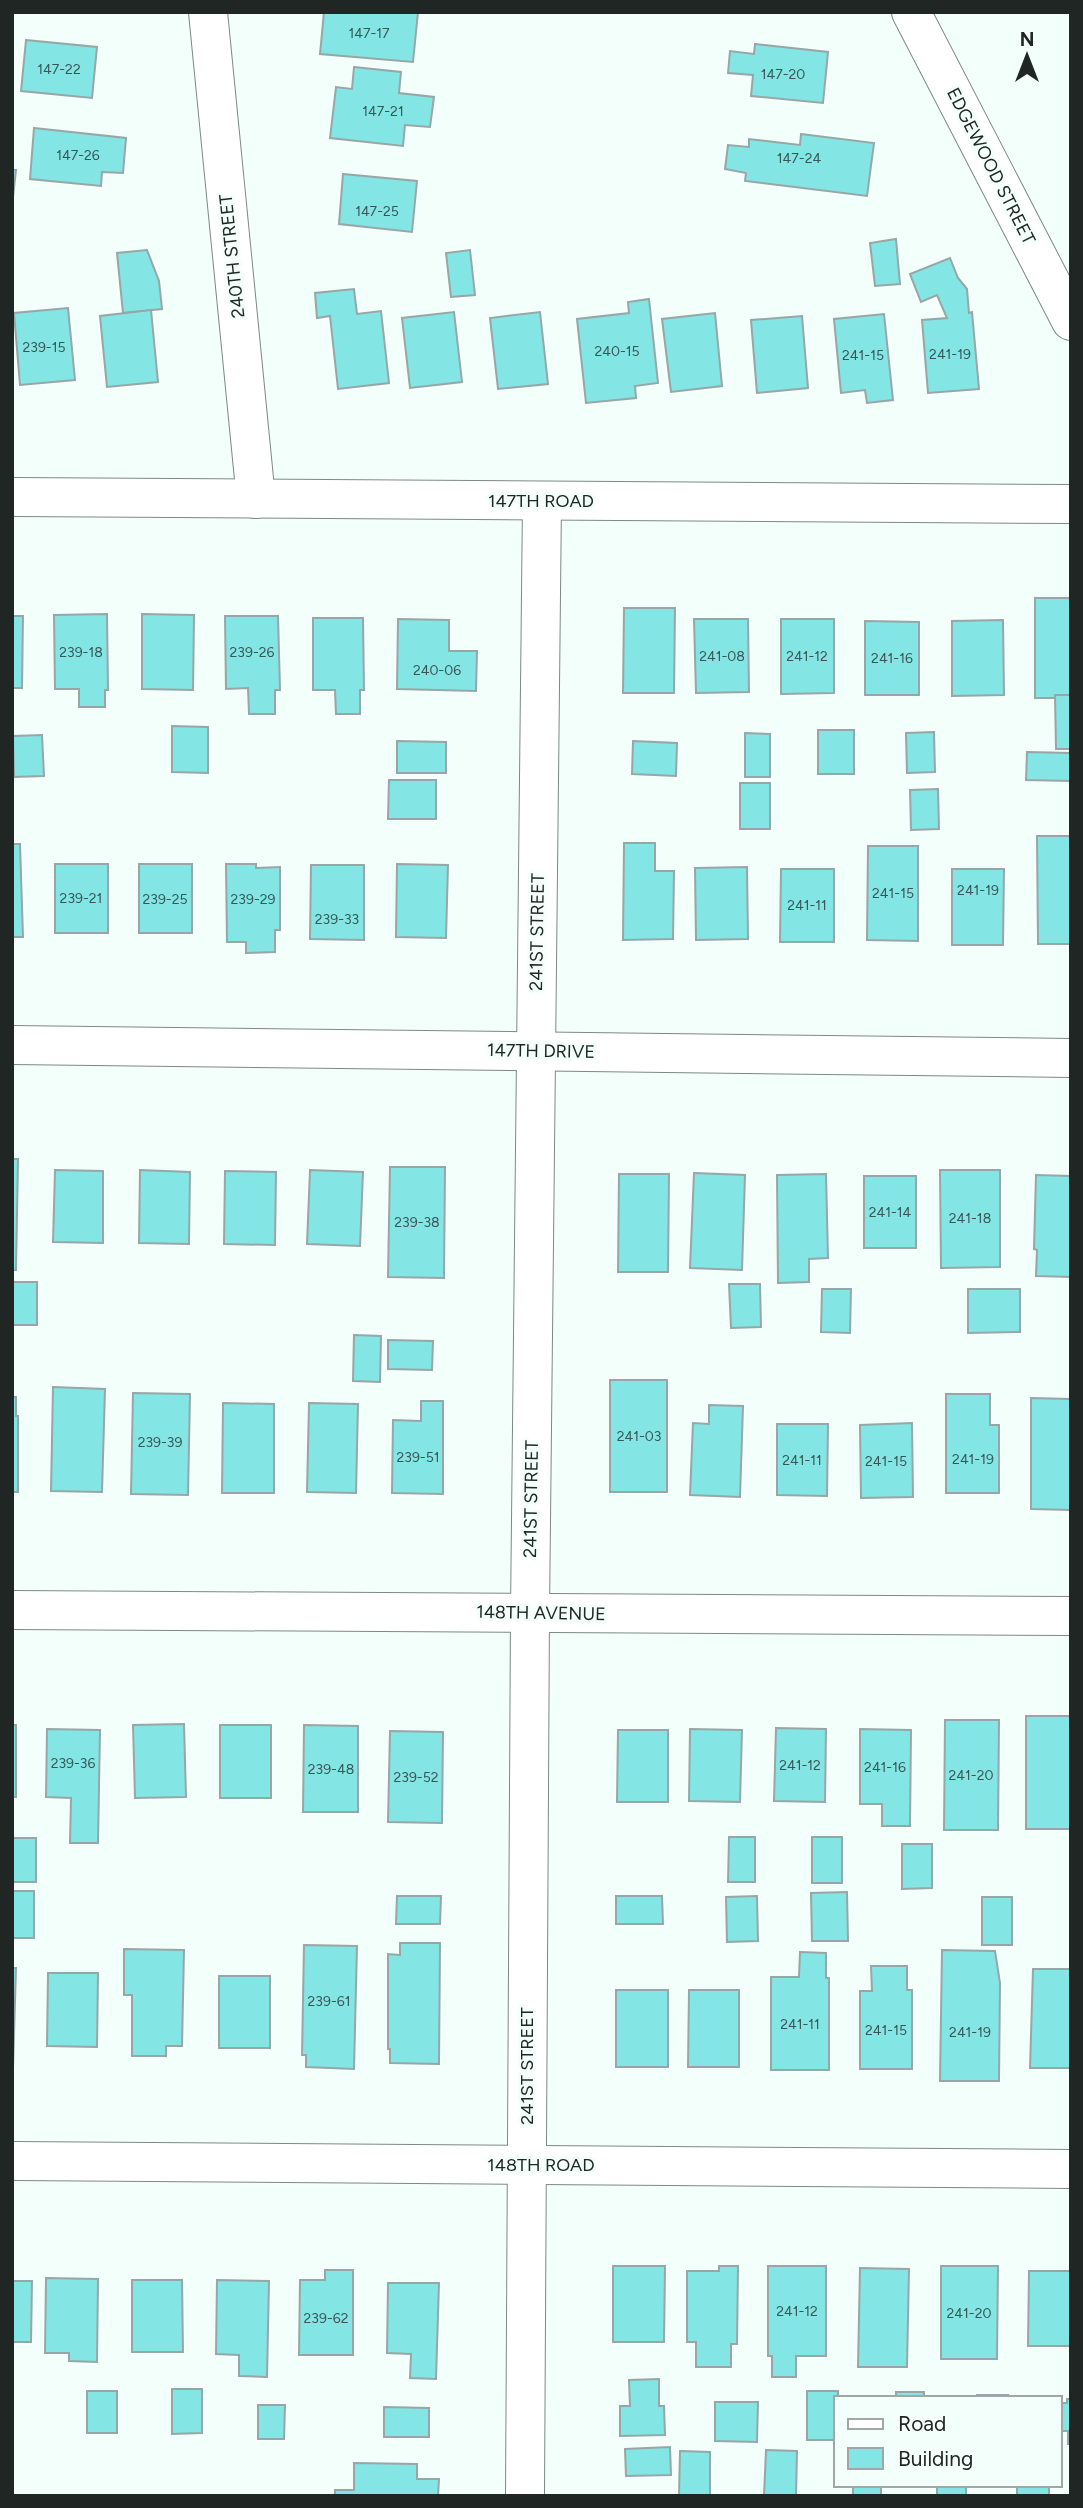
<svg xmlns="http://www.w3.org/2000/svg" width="1083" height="2508" viewBox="0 0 1083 2508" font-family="Figtree,sans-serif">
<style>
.building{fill:#83e6e5;stroke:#97a6a6;stroke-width:2}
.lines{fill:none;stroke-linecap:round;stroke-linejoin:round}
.street-casing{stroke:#7c8984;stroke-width:40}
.street{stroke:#fff;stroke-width:38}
.labels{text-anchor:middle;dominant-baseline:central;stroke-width:6;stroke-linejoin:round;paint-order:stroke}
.number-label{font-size:14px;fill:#395654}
.street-label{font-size:18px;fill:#202624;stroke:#f3fffa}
</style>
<rect width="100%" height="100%" fill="#f3fffa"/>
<g class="building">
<path d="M324,12H418L413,62L320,54Z"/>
<path d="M26,40L97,47L92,98L21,91Z"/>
<path d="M755,44L828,52L823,103L751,96L753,75L728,73L730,51L754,54Z"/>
<path d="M354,67L401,72L399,93L434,97L430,127L405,125L403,146L330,138L336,87L352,89Z"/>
<path d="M34,128L126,138L123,173L102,172L101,186L30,179Z"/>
<path d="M801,134L874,143L867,196L745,181L746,173L725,169L728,145L749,147V139L800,145Z"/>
<path d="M12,170H16L13,197H12Z"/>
<path d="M343,174L417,181L412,232L339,224Z"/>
<path d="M896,239L900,284L875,286L870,243Z"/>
<path d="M147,250L159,281L162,309L123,313L117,253Z"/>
<path d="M470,250L475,295L451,297L446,253Z"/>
<path d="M950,258L958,278L967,289L969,313L972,312L979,389L928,393L922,320L947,318L937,295L921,302L910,274Z"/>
<path d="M354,289L357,314L381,311L389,383L338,389L330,316L317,318L315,293Z"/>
<path d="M649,299L658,383L635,386L636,398L586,403L577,319L629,313L628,302Z"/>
<path d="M68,308L75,380L20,385L14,313Z"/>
<path d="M151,310L158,382L107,387L100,316Z"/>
<path d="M454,312L462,382L410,388L402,318Z"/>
<path d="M540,312L548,384L498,389L490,318Z"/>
<path d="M715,313L722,386L671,392L662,319Z"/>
<path d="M884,314L893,400L867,403L865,390L841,393L834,319Z"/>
<path d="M802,316L808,388L757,393L751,320Z"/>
<path d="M1035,598H1071V695H1055V698H1035Z"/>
<path d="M624,608H675L674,693H623Z"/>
<path d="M107,614L108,690H105V707H79V689H55L54,615Z"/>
<path d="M142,614L194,615L193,690L142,689Z"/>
<path d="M12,616H23L22,688H12Z"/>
<path d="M225,616H278L280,690H275V714H249L248,688L226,689Z"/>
<path d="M313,618H363L364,690H360V714H336L335,690H313Z"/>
<path d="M398,619L449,620V651H477L476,691L397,689Z"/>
<path d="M694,619H748L749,692L696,693Z"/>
<path d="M781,619H834V693L781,694Z"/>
<path d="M1003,620L1004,695L952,696V621Z"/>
<path d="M865,621L919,622V695H865Z"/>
<path d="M1055,695H1071V749H1056Z"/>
<path d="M172,726L208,727V773L172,772Z"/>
<rect x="818" y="730" width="36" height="44"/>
<path d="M934,732L935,772L907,773L906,733Z"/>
<path d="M745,733L770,734V777H745Z"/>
<path d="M42,735L44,776L14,777L13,736Z"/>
<path d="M397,741L446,742V773H397Z"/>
<path d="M633,741L677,743L676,776L632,774Z"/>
<path d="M1027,752L1071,753V781L1026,780Z"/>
<path d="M389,780H436V819H388Z"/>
<rect x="740" y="783" width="30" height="46"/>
<path d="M938,789L939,829L911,830L910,790Z"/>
<path d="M1037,836H1071V944H1038Z"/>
<path d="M624,843H655V871H674L673,939L623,940Z"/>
<path d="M12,844H20L23,937H12Z"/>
<path d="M868,846H918V941L867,940Z"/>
<rect x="55" y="864" width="53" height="69"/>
<rect x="139" y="864" width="53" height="69"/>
<path d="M226,864H256V868L280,867V930H275V952L246,953V942H227Z"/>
<path d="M397,864L448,865L446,938L396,937Z"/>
<path d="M311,865H364V940L310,939Z"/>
<path d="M747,867L748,939L696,940L695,868Z"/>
<path d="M781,869H834V942H780Z"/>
<path d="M952,869H1004L1003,945H952Z"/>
<path d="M12,1159H18L16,1270H12Z"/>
<path d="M390,1167H445L444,1278L388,1277Z"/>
<path d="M55,1170L103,1171V1243L53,1242Z"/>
<path d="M140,1170L190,1172L189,1244L139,1243Z"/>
<path d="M310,1170L363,1172L360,1246L307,1244Z"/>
<path d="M940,1170H1000V1267L941,1268Z"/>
<path d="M225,1171L276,1172L275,1245L224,1244Z"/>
<path d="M694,1173L745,1175L742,1270L690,1268Z"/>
<path d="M619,1174H669L668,1272H618Z"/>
<path d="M826,1174L828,1258L809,1259V1282L778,1283L777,1175Z"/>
<path d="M1036,1175L1071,1176V1277L1036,1276L1037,1250L1034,1249Z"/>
<rect x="864" y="1176" width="52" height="72"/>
<rect x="12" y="1282" width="25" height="43"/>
<path d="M729,1284H760L761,1327L731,1328Z"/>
<path d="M822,1289H851L850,1333L821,1332Z"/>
<path d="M968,1289H1020V1332L968,1333Z"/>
<path d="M354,1335L381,1336L380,1382L353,1381Z"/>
<path d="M388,1340L433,1341L432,1370L388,1369Z"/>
<rect x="610" y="1380" width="57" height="112"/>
<path d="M53,1387L105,1389L102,1492L51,1491Z"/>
<path d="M133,1393L190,1394L188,1495L131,1494Z"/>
<path d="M946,1394H990V1425H999V1493H946Z"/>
<path d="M12,1397H16V1416H18V1492H12Z"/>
<path d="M1031,1398L1071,1399V1510L1031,1509Z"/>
<path d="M421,1401H443V1494L392,1493L393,1420L421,1421Z"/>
<path d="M223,1403L274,1404V1493H222Z"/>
<path d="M309,1403L358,1404L356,1493L307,1492Z"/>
<path d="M709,1405L743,1406L740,1497L690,1495L693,1423L709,1424Z"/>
<path d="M912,1423L913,1497L861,1498L860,1425Z"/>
<path d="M777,1424H828L827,1496L777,1495Z"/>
<rect x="1026" y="1716" width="45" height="113"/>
<path d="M945,1720H999L998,1830H944Z"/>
<path d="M184,1724L186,1797L135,1798L133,1725Z"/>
<rect x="12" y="1725" width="4" height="72"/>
<rect x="220" y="1725" width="51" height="73"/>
<path d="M304,1725L358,1726V1812H303Z"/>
<path d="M776,1728L826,1729L825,1802L774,1801Z"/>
<path d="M47,1729L100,1730L98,1843H70L71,1798L46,1797Z"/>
<path d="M690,1729L742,1730L740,1802L689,1801Z"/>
<path d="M860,1729L911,1730L910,1826H882V1804H860Z"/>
<path d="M618,1730H668V1802H617Z"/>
<path d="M390,1731L443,1732L442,1823L388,1822Z"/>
<path d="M729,1837H755V1882H728Z"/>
<rect x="812" y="1837" width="30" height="46"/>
<rect x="12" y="1838" width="24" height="44"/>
<path d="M902,1844H932V1888L902,1889Z"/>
<rect x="12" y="1891" width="22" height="47"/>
<path d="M847,1892L848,1941H812L811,1893Z"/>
<path d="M397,1896H441L440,1924H396Z"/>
<path d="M616,1896H662L663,1924H616Z"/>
<path d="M757,1896L758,1941L727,1942L726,1897Z"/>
<rect x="982" y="1897" width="30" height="48"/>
<path d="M400,1943H440L439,2064L390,2063V2049H388V1954L400,1955Z"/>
<path d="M304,1945L357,1946L354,2069L306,2067V2055H302Z"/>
<path d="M124,1949L184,1950L182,2046H166V2056H132V1995H124Z"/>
<path d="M942,1950L995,1951L1000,1983L999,2081H940Z"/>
<path d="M800,1952L826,1953V1978H829V2070H771V1977H799Z"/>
<path d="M871,1966H907V1990H912V2069H860V1991H872Z"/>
<path d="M12,1968H16L13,2068H12Z"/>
<path d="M1033,1969H1071V2068H1030Z"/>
<path d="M48,1973H98L97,2047L47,2046Z"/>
<rect x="219" y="1976" width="51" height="72"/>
<rect x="616" y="1990" width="52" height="77"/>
<path d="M689,1990H739V2067H688Z"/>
<path d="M613,2266H665L664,2342H613Z"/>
<path d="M719,2266H738L737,2344H731V2367H696V2342H687V2271H719Z"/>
<path d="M768,2266H826V2356H796V2377H772V2356H768Z"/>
<path d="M941,2266H998L997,2359H941Z"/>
<path d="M860,2268L909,2269L907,2367H858Z"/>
<path d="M325,2270H353V2355H299L300,2280H325Z"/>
<path d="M1029,2271H1071V2346H1028Z"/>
<path d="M46,2278L98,2279L97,2362L69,2361V2353H45Z"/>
<path d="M132,2280H182L183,2352H132Z"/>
<path d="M217,2280L269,2281L267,2377L239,2376V2355L216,2354Z"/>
<path d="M12,2281H32L31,2342H12Z"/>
<path d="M388,2283H439L436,2379L410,2378L411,2354L387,2353Z"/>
<path d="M659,2379V2406H664L665,2435L620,2436V2406H630L629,2380Z"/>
<path d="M172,2389H202V2433L172,2434Z"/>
<rect x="87" y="2391" width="30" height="42"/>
<path d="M807,2391H838L836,2440H807Z"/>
<rect x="896" y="2392" width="28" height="6"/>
<rect x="977" y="2395" width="31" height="3"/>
<path d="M1067,2399H1071V2444H1068V2431H1060V2403H1067Z"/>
<path d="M715,2402H758L757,2442L715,2441Z"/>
<path d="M258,2405H285L284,2439H258Z"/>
<path d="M384,2407L429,2408V2437H384Z"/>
<path d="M670,2447L671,2475L626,2476L625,2449Z"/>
<path d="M766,2450L797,2451L796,2496H764Z"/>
<path d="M680,2451L710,2452V2496H679Z"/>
<path d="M354,2463L417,2464V2479H439L438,2496H335V2490H354Z"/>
<rect x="853" y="2485" width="28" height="11"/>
<rect x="937" y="2485" width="29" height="11"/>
<rect x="1017" y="2485" width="32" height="11"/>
</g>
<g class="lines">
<defs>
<g id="street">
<path d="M208,12L256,499"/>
<path d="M911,12L1071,321"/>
<path d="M12,497L1071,504"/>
<path d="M12,1045L1071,1058"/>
<path d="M12,1610L1071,1616"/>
<path d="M12,2161L1071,2169"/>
<path d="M525,2496L530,1613L542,501"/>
</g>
</defs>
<use href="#street" class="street-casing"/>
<use href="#street" class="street"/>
</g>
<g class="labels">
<g class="number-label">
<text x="369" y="33">147-17</text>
<text x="59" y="69">147-22</text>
<text x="783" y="74">147-20</text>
<text x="383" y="111">147-21</text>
<text x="78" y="155">147-26</text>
<text x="799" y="158">147-24</text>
<text x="377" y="211">147-25</text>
<text x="44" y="347">239-15</text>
<text x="617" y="351">240-15</text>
<text x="950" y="354">241-19</text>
<text x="863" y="355">241-15</text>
<text x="81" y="652">239-18</text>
<text x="252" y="652">239-26</text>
<text x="722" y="656">241-08</text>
<text x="807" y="656">241-12</text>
<text x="892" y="658">241-16</text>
<text x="437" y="670">240-06</text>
<text x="978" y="890">241-19</text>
<text x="893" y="893">241-15</text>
<text x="81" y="898">239-21</text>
<text x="165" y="899">239-25</text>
<text x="253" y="899">239-29</text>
<text x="807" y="905">241-11</text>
<text x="337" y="919">239-33</text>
<text x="890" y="1212">241-14</text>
<text x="970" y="1218">241-18</text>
<text x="417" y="1222">239-38</text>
<text x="639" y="1436">241-03</text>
<text x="160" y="1442">239-39</text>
<text x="418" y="1457">239-51</text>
<text x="973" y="1459">241-19</text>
<text x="802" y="1460">241-11</text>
<text x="886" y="1461">241-15</text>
<text x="73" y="1763">239-36</text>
<text x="800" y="1765">241-12</text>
<text x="885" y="1767">241-16</text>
<text x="331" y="1769">239-48</text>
<text x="971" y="1775">241-20</text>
<text x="416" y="1777">239-52</text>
<text x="329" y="2001">239-61</text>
<text x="800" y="2024">241-11</text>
<text x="886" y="2030">241-15</text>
<text x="970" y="2032">241-19</text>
<text x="797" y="2311">241-12</text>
<text x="969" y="2313">241-20</text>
<text x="326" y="2318">239-62</text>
</g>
<g class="street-label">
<text transform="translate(991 166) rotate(63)">EDGEWOOD STREET</text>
<text transform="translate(232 256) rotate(-96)">240TH STREET</text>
<text x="541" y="501">147TH ROAD</text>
<text transform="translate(537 932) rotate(-89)">241ST STREET</text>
<text transform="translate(541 1051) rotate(1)">147TH DRIVE</text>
<text transform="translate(531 1499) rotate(-89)">241ST STREET</text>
<text transform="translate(541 1613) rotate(1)">148TH AVENUE</text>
<text transform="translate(527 2066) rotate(-90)">241ST STREET</text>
<text x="541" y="2165">148TH ROAD</text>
</g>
</g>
<rect width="1083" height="2508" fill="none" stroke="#202624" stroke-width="28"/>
<rect x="834" y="2396" width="228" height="91" fill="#f3fffa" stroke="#9fa8a4" stroke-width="2"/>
<rect x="848" y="2419" width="35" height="10" fill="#ffffff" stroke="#9fa8a4" stroke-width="2"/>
<text x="898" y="2431" font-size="21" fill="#202624">Road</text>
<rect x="848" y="2448" width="35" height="21" fill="#83e6e5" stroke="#9fa8a4" stroke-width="2"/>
<text x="898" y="2466" font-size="21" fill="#202624">Building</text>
<g transform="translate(1027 56)" stroke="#f3fffa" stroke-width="5" paint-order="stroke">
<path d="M0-5L12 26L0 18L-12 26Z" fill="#202624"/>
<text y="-10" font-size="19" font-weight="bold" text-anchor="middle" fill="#202624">N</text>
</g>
</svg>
